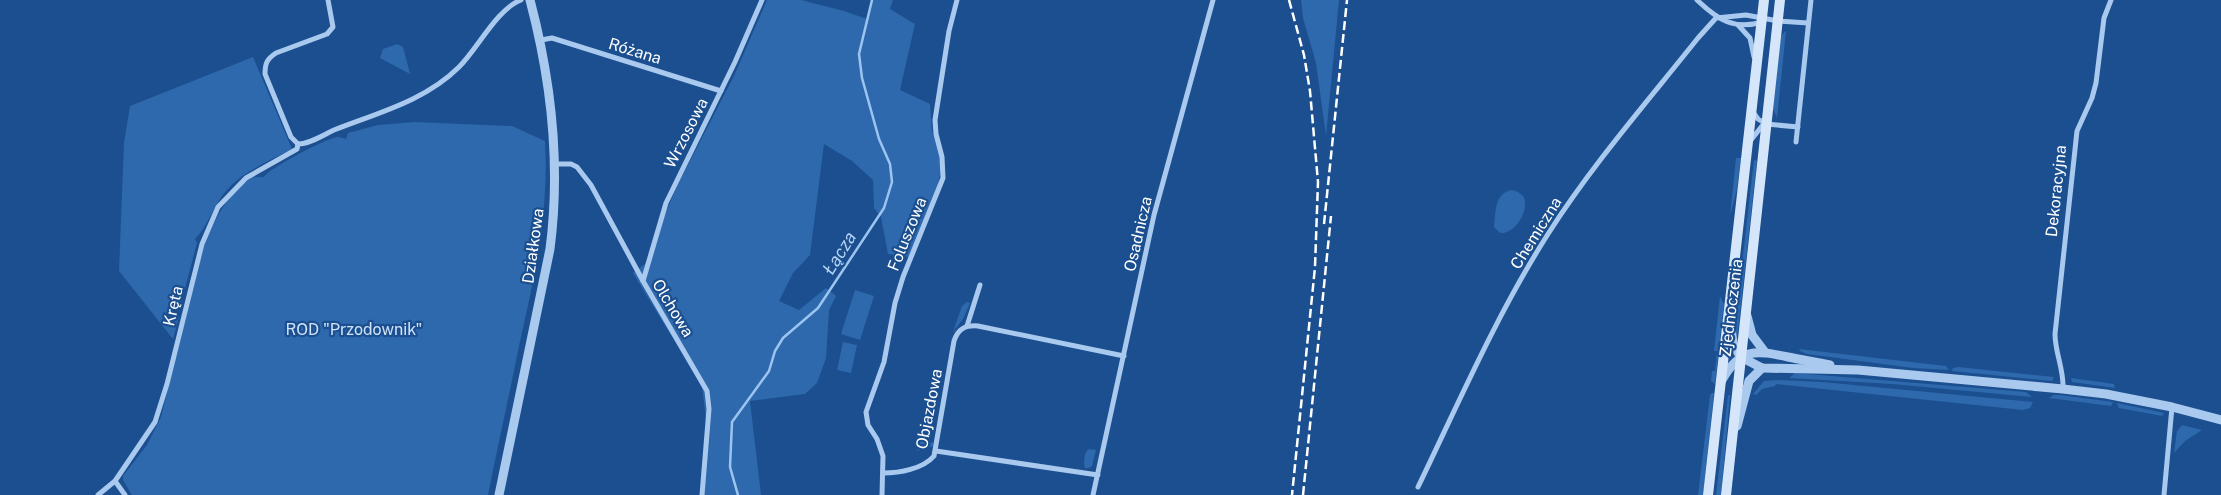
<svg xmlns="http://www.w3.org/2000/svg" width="2221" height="495" viewBox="0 0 2221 495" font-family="'Public Sans',sans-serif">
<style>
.green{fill:#2e69ad}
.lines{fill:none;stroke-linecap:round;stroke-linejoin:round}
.stream{stroke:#9cc4f0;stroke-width:2.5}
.minor{stroke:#a9c9ee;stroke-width:5}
.tertiary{stroke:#a9c9ee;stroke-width:9}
.secondary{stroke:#d6e6fa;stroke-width:10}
.rail{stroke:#fff;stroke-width:2.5;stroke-dasharray:9 4;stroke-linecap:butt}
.labels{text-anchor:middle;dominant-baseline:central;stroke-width:4.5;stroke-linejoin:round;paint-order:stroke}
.street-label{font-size:16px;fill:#fff;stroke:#1b4f8f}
.park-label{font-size:16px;fill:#cfe3fa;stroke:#1b4f8f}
.water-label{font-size:18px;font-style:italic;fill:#b5d3f5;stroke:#1b4f8f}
</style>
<rect width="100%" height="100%" fill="#1b4f8f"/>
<g class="green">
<path d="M767,0H801L844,11L867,19L872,0H893L890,9L915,24L900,90L930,104L932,131L940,154L941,169L937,190L909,257L888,254L881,217L874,208L873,180L852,161L824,144L810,255L793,273L779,301L799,310L826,288L836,296L829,310L826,358L817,383L805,394L750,401L761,495H703L707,428L702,386L633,273L649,261L663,219L678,184L734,76Z"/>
<path d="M1301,0H1339L1326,136L1316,63L1303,18Z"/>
<path d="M1786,31L1777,118L1773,109L1780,37Z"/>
<path d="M397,44L403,47L410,74L380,58L383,49Z"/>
<path d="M253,57L292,149C267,162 239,173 222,196C212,210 207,227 195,239L197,243L180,307L174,312L179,317L173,339L119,271L124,143L130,106Z"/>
<path d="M415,122L512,126L545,141C549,214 535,275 519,346C509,396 498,445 488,495H132L123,480V476L147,445L161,417L204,245C213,224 229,189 252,178C256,176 260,178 264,177C268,169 328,137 338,137C340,137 343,138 346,139L348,133L378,125Z"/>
<path d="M1736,158H1741L1737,189L1730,216Z"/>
<path d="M1754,160L1757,161L1737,340L1734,334Z"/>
<path d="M1512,190L1518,192L1524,197C1529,212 1515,234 1500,233L1494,227C1496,212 1494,193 1512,190Z"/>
<path d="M855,290L874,296L860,340L841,334Z"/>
<path d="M1720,296L1724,304L1715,384L1711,381L1712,371H1715L1717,351H1714Z"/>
<path d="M967,302L970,303L963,319L953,332L962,306Z"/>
<path d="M843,342L857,345L851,373L837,370Z"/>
<path d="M1799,349L1946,366L1949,370L1913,368L1807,354L1800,351Z"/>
<path d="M1958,367L2054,377L2052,381L1952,371L1953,368Z"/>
<path d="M1795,373L2026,392L2032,397L1892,384L1789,378Z"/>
<path d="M2071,378L2114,384L2115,388L2072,382Z"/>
<path d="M1777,380L1822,382L2033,402L2030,408L2023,410L1776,384L1775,386L1762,389L1756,395L1753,394L1764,381Z"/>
<path d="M1712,393H1714L1703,495H1698L1710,395Z"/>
<path d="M1728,395H1730L1721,495H1716Z"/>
<path d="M2054,395H2060L2113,402L2111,406L2049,398Z"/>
<path d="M2117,403L2164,413L2162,416L2119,408Z"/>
<path d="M2182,425L2202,430L2185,441L2174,453L2177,431Z"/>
<path d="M925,426L930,428L927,444L933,442V446L917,451Z"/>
<path d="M1089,449L1096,450L1092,466L1089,468H1085C1083,462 1084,452 1089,449Z"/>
</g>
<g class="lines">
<path class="stream" d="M738,495L730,467L732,422L769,371L775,351L783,338L818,308L884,208L892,182L890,164L879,139L862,78L859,54L872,0"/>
<g class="minor">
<path d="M1697,0C1718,20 1733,30 1763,22"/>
<path d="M1738,25L1750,38L1754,57"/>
<path d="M541,40L552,38L721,91"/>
<path d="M1753,112L1758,119L1766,124"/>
<path d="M1751,140L1762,126L1766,124L1798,127"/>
<path d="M1796,142L1811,0"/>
<path d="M298,144C310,144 323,135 334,130C377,113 425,101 459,67C478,48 497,9 521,0"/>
<path d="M298,144L291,137L265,74C265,63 267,59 276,53L327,34L333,27L328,0"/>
<path d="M556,164H571L577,167L591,185L643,281L707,391L709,409L702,495"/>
<path d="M643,281L666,203L735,62L762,0"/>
<path d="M967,326L980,285"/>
<path d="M2063,389C2064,369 2055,353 2055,334L2077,131L2092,98L2096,83L2104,18L2111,0"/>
<path d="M936,451L1098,475"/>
<path d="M883,473C899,473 923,469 934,456L954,341C958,329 965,325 978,326L1124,356"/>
<path d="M115,481L125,495"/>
<path d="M1418,487C1459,402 1497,314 1548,234C1592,165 1647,102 1698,38L1716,18L1746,15L1778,21L1808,23"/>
<path d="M98,495L115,481L155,422L167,384L202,244L218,207L246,178L297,149L298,144"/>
<path d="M882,495L883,456L877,439L868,425L866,412L884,362L895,303L903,277L943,178L942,157L936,134L935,120L949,31L957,0"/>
<path d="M1093,495L1154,215L1213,0"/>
<path d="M2164,495L2172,407"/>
</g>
<g class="tertiary">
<path d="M1747,316L1752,335L1764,351"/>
<path d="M1730,325L1734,347L1741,357L1762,368L1858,370L2063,389L2106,394L2172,407L2221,420"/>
<path d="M1722,380C1740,348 1755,350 1788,357C1802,360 1816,362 1830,365"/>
<path d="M1737,426L1749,381L1762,368"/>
<path d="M499,495L550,249C561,164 552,83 530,0"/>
</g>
<g class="secondary">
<path d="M1708,495L1764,0"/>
<path d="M1726,495L1780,0"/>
</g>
<g class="rail">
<path d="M1289,0L1304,55L1310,91L1318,182L1315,267L1292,495"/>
<path d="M1324,224L1347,0"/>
<path d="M1303,495L1331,216"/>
</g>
</g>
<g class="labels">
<g class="street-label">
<text transform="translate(635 51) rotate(17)">Różana</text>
<text transform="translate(686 133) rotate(-63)">Wrzosowa</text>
<text transform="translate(2056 191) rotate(-84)">Dekoracyjna</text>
<text transform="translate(1536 233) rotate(-58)">Chemiczna</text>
<text transform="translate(907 234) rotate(-68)">Foluszowa</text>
<text transform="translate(1138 234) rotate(-77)">Osadnicza</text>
<text transform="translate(533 246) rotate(-82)">Działkowa</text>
<text transform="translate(173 306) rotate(-77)">Kręta</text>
<text transform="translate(673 308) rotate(59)">Olchowa</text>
<text transform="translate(1731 308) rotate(-83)">Zjednoczenia</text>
<text transform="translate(929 409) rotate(-79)">Objazdowa</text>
</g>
<g class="park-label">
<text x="354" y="329">ROD "Przodownik"</text>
</g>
<g class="water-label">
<text transform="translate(839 253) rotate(-58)">Łącza</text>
</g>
</g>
</svg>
